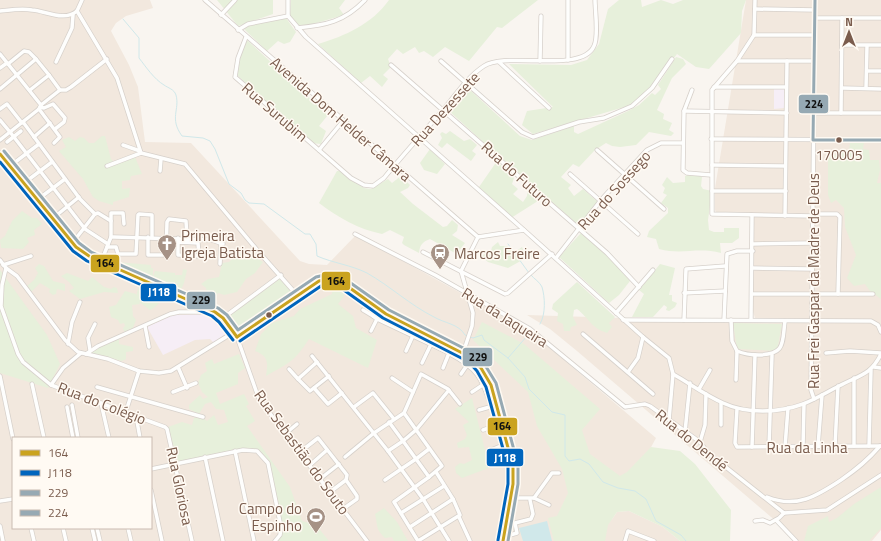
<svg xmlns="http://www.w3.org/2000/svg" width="881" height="541" viewBox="0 0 881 541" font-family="'Titillium Web',sans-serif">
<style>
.residential{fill:#f2e8de;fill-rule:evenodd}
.education{fill:#f6eef6}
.green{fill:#e7f0db}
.water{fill:#d0e8ea}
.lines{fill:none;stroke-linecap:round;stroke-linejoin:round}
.stream{stroke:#d0e8ea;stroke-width:1}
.street-casing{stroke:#d7d1cb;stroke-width:5}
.secondary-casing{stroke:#d9d2cb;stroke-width:6}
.street{stroke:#fefefd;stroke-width:3.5}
.secondary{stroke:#fefefd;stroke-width:5}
.bus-1-casing{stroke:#fffaf3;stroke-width:6}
.bus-2-casing{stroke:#fffaf3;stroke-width:6}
.bus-3-casing{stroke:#fffaf3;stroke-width:6}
.bus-4-casing{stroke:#fffaf3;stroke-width:6}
.bus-1{stroke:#caa31f;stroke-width:3}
.bus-2{stroke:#0065bd;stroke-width:3}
.bus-3{stroke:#96a9b3;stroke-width:3}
.bus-4{stroke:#96a9b3;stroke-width:3}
.bus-dot{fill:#7a5c4d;stroke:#fffaf3;stroke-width:1.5}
.labels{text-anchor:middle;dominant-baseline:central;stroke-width:3;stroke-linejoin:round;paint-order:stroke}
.bus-label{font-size:14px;fill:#7a5c4d;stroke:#fffaf3}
.street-label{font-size:15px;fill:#7a5c4d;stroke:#fffaf3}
.poi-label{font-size:15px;fill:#7a5c4d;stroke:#fffaf3;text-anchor:start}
.line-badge{stroke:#fffaf3;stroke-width:1.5}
.badge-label{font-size:11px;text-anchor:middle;font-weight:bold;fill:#fff}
.pale-badge-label{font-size:11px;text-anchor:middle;font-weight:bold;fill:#111}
</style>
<rect width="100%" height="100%" fill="#f9f5f0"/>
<g class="residential">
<path d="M0,0H150L153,8L126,16L116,23L111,31L129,65L138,87L145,142L191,143L300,261L309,264L327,265L356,235L531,332L656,438L611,521L617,512L629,511L663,527L680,541H0ZM13,438H151V528H13Z"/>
<path d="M746,0H881V530L872,541H799L577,351L550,329L527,315L685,320L755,318L752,308L751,215L717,214L715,210V188Z"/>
</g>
<g class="education">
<path d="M774,87H784V108L774,109Z"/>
<path d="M211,314L227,325L232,332L214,343L210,339L195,340L163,355L147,327L172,315Z"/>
</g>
<g class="green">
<path d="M217,0H273V14L238,26Z"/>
<path d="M291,0H345L339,8L344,15L313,24L298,26L290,16Z"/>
<path d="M389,0H538L502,28L497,27L469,61L445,47L433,57L424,51L419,53L415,47L403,54L397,49L388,59L391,67L383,75L388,79L382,87L370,76L361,83L318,44C345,36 372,24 389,0Z"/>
<path d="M619,0H641L642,7L661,0L673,4L683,0H746L742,11L741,33L709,69L696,67L677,54L638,103L533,134L522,125L527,111L553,107L509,64L571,65L587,60L599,44L608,9Z"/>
<path d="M286,18L296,32L290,42L284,44L278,41L267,51L244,29L251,25Z"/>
<path d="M247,40L328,115L319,126L326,131L321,144L311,143L237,75L236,67Z"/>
<path d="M676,57L683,59L686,64L672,78L657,110L664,114L663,119L672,123L669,130L674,133L671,136L649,132L636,145L620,147L612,146L606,143L595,150L579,167L573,164L561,177L571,185L568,188L574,196L583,189L599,203L579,226C536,187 491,150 448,110L463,93L470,90L520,136L532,140L574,126V132L578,134L628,111L639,105L652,93L655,95L661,89L658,85Z"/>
<path d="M450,131L464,141L470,139L477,145L472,151L476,154L471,161L447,143L442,148L438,145L442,138L440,134L442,132L446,134Z"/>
<path d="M102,136H105L111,159L115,163L135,157L142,174L131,176L130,180L122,181V189L130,188L129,197L113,202V205L99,201L93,197L83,179L59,151L66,147L62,140L69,137L75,141L80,137L84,138L89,143H94Z"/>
<path d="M864,142L863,149L869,150L870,160H879L880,170L877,183H881V299L870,291L865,284L854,286L847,278L856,255L845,227L844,208L836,200L831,203L828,195V157L849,151L850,143Z"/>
<path d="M430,149L445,164L437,174L424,170L420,163Z"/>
<path d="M497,161L514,178L512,184L518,189L513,194L523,202L527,196L528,189L541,199L511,218L479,187Z"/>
<path d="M337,171H340L364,188L371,189L388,179L392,183L401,176L410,185L408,188L400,192L413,204L443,227L447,226L452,220L458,225L457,231L452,235L465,243L458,252L455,253L430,239C422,242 420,245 419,253L404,245L402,243L404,237L390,230L382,234C358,229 339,218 319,203Z"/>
<path d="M694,173L702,177L701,186L703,189L712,191L708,220L709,230L714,232H724V228H739V238L732,243H720L721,253C698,247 682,255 659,249L656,239L647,237L649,231L668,213V208L661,203L667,195L663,193L665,188L662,185L667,177L673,183L685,182V176Z"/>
<path d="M22,211L32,218H37L42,224L34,230L35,235L27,238L29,242L23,249L1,248L0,240L5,236L12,221Z"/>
<path d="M581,233L609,257L630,281L619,295L609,303L559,257Z"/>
<path d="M498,242L500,246H507L515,252L522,247L524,252L531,254L532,257L526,258L508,268L488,262L482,257L485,253L490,255L492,247Z"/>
<path d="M238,253L252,255L263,262L255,273L246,279L237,292L224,295L218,293L213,301L207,297L206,288L201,284L208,279L219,277L222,263L229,262Z"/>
<path d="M106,259L117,262L151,265V268H153V277L155,271L175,273V275H182L183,269L187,270L184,283L180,292Z"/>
<path d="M39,264L44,266L53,281L65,284V291L57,289L56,294L53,295L49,292L50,289L40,283L31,292L27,286L34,280L38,273L35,268Z"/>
<path d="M660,264L675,268L669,295H672V301L677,303L675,307L669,311L666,310L667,307L664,305L653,317H632L644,294L639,290Z"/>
<path d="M0,270L47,335L60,364L48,388L0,373Z"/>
<path d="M67,273L88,281L92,277L104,287L111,289L114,287L117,288L118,293L104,292L80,299L69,291L74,288L69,282L61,276Z"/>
<path d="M280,277L293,293L241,332L229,316Z"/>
<path d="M333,282L343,287L344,296L338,304L353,316L356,328L377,340L368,368L309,339C294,362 289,363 266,376C268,364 269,356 255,351L261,334L272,323L294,316L300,309L332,294Z"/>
<path d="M577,282L615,317L609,323L612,327L607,333C590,327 590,319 577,309L574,310L573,317L577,325L571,327L570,331H564L563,324L557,321L558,313L552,309L553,304Z"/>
<path d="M140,283L168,295C160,299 158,307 150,310L139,302L140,304L132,305L133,316L136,320L132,330L125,333L123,328L125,326L124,323L120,324L118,320L111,317L109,307L116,305L125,291L136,294V296Z"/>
<path d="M482,322L524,344L600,409L582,430L590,454L620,476L627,472L651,447L680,451L695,464L731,510L730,541H733H680L663,527L629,511L617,512L608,525L605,541H554L548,518L557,516L568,493L562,469L537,426L528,392L473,340Z"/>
<path d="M733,323L782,324L777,351L737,349Z"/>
<path d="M119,338V344L133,347V351L126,352V359L122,361L90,353L92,350Z"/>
<path d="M239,354L245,368L238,373V384L216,393L220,404L244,394L249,404L246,406L255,421L247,426L290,487L302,521L316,525L329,541H275L281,531L268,463L264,457L252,450L178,462L168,427L182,422L192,425L194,418L200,416L207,421L214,415L218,425L228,422L224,410L216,409L211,402L205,404L199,414L189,409V405L200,395L203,399L208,397L202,392L198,383L201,375L207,371L205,363L212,359L214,364Z"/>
<path d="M472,398L486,454L488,456L496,454L498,461L494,466L462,478L456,473L455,467L460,463L464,464L472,460L469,447L458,448L457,443L465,439L467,435L463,425L469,422L455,409Z"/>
<path d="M881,487V528L869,541H804L808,526L828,516L829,522L837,518L854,504Z"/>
<path d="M384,508L397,522L408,541H394L392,537L385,538C375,528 378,526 375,514Z"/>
</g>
<path class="water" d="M547,521L552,541H523L519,528Z"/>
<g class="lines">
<g class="stream">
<path d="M123,19L139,38V58C146,67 154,79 164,85C168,88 174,89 176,95C180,110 169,118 182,136L203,138L210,141L215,149L229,184L241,193L245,200L249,203L264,204L305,234H310L316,244L317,256C333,263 351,265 367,273C390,286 410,305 434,317C444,323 459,324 465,335L473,338L482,335L484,340L508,358L525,377L529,389L552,412L565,415V456L569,461L580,459L589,464L603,482L618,488L635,491L646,499L656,521L681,535L686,541"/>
<path d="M508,244L529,273"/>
<path d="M531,275C534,279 540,282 542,287C545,297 546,314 540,324"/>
<path d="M508,358L527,336L532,333"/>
</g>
<defs>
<g id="street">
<path d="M205,0L478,237"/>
<path d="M755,0L754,35L737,61L712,90V214L813,216"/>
<path d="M755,9L815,10"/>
<path d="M0,11C10,10 22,8 32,10C46,11 64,22 77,11"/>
<path d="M77,11L117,78L141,153L185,164L258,251L297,295"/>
<path d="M77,11L82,0"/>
<path d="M221,15L235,0"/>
<path d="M288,16L306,37L524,230"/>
<path d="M288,16V0"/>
<path d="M815,18H881"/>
<path d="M297,28C326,25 344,22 365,0"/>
<path d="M238,30L248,24L288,16"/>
<path d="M754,35H814"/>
<path d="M246,37L238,58L235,77L351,178L364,185L373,186L384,178C403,155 423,133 442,111C455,96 467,77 484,66C506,51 582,74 594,46C599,36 595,11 595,0"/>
<path d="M842,45H881"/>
<path d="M0,54L41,105L39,109"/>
<path d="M568,60V0"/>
<path d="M441,61L522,132L533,137L579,122L604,118L632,106L652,88L672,59"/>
<path d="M540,61L541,16"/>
<path d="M737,61H814"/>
<path d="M56,62L72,28L73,15"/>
<path d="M499,62L549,108"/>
<path d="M8,64L24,51L29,52L36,59"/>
<path d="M391,65L607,253L639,287"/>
<path d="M0,68L7,63"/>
<path d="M867,71H881"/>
<path d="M49,75L60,90"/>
<path d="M714,87H786"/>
<path d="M842,88L881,89"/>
<path d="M866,88L867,46"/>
<path d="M0,89L36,59L49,75L30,90"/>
<path d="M692,90L684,111L683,170L687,173L711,175"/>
<path d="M41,105L60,90H66L71,87L107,59"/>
<path d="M40,107L44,108L53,104L65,118L64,122L55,129"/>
<path d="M0,109L7,104L22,123"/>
<path d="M39,109L60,137L54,143"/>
<path d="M684,111L787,113"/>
<path d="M813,113H881"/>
<path d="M841,113L842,18"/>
<path d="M0,120L10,132"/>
<path d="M23,122L80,199L95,214L98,213L111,221"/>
<path d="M10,132L85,229L108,244"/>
<path d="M34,137L50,123"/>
<path d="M711,139L881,140"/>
<path d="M0,140L39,109"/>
<path d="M7,142L21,131"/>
<path d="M123,145L140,151"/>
<path d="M319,150L343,121"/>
<path d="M597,150L664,209"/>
<path d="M712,165L785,166"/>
<path d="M10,166L39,144"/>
<path d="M107,166L141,153"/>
<path d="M160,171L161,159"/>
<path d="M570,174L638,234"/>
<path d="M24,183L52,162"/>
<path d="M712,191H786"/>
<path d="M37,200L65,179"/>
<path d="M813,214H837L840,217L838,294"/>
<path d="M785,216L787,61"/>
<path d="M52,219L79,197"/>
<path d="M355,234L435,275L530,329L625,407L645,404L650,406L700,442L708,453L784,513"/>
<path d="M77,237L95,214"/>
<path d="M111,237V213H123L124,224"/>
<path d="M148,237V255H166L167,222L169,219L186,221L187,238"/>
<path d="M478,237L524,230L643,337L669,358L673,374C689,383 705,395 723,403C746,414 779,413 803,404C816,399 827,392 839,386C859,375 870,376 881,354"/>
<path d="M178,242L198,243L199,256L178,255V238"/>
<path d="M753,244L812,243"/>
<path d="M107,247H116L118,254H136L138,215L139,214L152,215V237"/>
<path d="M423,252L505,294L508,293L552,254"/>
<path d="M556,258L601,200L647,150L661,143H683"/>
<path d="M0,260L6,268L17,276L65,340L78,352L108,359L139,371L159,373L171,371L234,332"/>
<path d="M101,262L111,237H114L212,240L223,244"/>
<path d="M220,264L221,243"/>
<path d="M3,265L31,256"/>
<path d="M6,268L2,285L1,306L18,354L23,362L51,385L165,427L167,429L192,541"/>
<path d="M752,268L812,269"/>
<path d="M461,271L473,313L472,326L463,353"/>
<path d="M461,271L478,237"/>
<path d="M684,293L725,291"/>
<path d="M752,294H873"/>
<path d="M363,310L373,316"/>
<path d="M616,313L653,270"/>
<path d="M223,318L281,275"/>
<path d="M377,319L449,353L443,368"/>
<path d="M623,320L871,321L878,325L881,332"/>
<path d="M684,320L686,269L725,266"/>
<path d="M724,320L727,254L737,251H753"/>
<path d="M731,320L732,341L737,351L736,380"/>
<path d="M751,320L752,215"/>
<path d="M145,326L149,347"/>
<path d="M371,331L377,319L373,316L378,309"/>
<path d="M583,334L653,394"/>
<path d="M237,337L259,399L367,541"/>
<path d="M68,344L72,322L80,302"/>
<path d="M90,350L88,338L95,324"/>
<path d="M406,351L416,329"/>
<path d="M737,351C744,354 752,355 759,355C786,354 782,343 785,321"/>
<path d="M826,353L850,351L881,353"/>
<path d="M86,354L98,346L170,314L179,312H214"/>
<path d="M450,354C477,368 482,378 491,406"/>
<path d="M312,356L388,451L423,499L449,541"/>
<path d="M317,362L298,379L310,391L329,376"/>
<path d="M422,363L434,338"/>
<path d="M178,367L187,388"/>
<path d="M874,367L881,368"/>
<path d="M289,369L298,379"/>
<path d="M628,372L638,358L643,337"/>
<path d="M461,374L472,358"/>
<path d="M0,376L13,439"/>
<path d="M392,378L413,392"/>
<path d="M32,384L44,438"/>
<path d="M51,385L63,368L81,353"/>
<path d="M97,387L203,417"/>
<path d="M314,388L328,404L342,393"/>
<path d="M699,389L710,370"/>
<path d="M173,392L196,383"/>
<path d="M472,392L484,384"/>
<path d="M814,399L811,390L815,0"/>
<path d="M101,403L109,438"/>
<path d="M72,405L78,438"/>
<path d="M493,406L498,424"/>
<path d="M67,407L73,438"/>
<path d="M354,407L373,393L394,419"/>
<path d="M127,408L139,371"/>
<path d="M737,409L735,443L737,447L881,446"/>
<path d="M479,410L493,406"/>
<path d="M404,413L442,466L429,477"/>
<path d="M136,416L140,438"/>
<path d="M669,420L673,374"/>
<path d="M389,422L403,441L416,430L449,390"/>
<path d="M721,425V403"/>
<path d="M483,430L502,423"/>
<path d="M685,432L690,383"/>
<path d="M285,434L297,424"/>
<path d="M700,442L705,425L706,394"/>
<path d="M818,446L822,395"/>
<path d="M835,446L838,386"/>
<path d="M854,446V378"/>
<path d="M869,446L871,370"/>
<path d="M752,447L755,355"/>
<path d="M769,447L772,355"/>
<path d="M785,447L788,408"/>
<path d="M803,447L804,404"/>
<path d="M491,450L508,443"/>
<path d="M235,451L254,541"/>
<path d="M388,451L403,441L416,459L429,449"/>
<path d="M300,452L318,438L347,475L346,480L357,496V499L343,509"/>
<path d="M205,457L223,541"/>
<path d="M345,457L374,433L404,413L421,374L448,389L460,404"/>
<path d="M310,465L327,450"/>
<path d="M151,469L243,450L257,451L268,463L281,527L280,535L275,541"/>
<path d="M320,479L339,464"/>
<path d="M385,480L416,459L429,477L394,502L418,541"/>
<path d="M151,490L162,541"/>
<path d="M330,492L346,480"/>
<path d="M767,497C796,509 817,496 841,480C857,469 867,461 880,446"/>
<path d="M510,498H534L549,505"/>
<path d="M534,498L552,473H559"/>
<path d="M0,501L13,499"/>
<path d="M401,513L444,486"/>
<path d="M784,513L827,510L881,475"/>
<path d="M459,517L470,541"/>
<path d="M776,520L796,541"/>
<path d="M755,521L763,520L770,523L779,518L784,513"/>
<path d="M0,526L3,541"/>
<path d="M410,527L453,499"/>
<path d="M31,528L34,541"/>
<path d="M63,528L66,541"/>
<path d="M92,528L95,541"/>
<path d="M97,528L100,541"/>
<path d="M128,528L131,541"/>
<path d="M503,537L517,533L515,523L531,519L533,514L530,500"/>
<path d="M418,541L460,515L453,499L436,472"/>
<path d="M625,541L628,531L654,541"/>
</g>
<path id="secondary" d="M0,154L76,247L89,256L215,312L223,318L237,337L319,281L329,279L343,283L386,314L472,358L481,368L491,385L513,466V484L503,541"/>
</defs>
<use href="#street" class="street-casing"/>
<use href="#secondary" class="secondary-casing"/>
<use href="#street" class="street"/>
<use href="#secondary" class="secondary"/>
<defs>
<g id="bus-1">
<path d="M0,154L76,247L89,256L215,312L223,318L237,337"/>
<path d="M237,337L319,281L329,279L343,283L386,314L472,358L481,368L491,385L513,466V484L503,541"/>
</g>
<g id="bus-2">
<path d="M0,162L73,251L87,261L212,316L219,322L233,340"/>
<path d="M240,341L321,286L329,284L341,288L383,318L469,362L477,371L486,387L508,467V484L498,540"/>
</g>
<path id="bus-3" d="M4,151L79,243L91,252L218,308L227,315L238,330L316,277L329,274L345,279L389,310L475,354L485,365L496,383L518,465V484L508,541"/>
<path id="bus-4" d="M815,0L813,140H881"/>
</defs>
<use href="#bus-1" class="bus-1-casing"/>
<use href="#bus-2" class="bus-2-casing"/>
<use href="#bus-3" class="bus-3-casing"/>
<use href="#bus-4" class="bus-4-casing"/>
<use href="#bus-1" class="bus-1"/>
<use href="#bus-2" class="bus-2"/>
<use href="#bus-3" class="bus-3"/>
<use href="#bus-4" class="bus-4"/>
</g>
<defs>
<symbol id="church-pin" viewBox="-11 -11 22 30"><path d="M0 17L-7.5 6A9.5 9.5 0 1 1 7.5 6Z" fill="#a69286" stroke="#fffaf3"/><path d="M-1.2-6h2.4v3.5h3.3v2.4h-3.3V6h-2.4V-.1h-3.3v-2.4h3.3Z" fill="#fff"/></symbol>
<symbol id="station-pin" viewBox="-11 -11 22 30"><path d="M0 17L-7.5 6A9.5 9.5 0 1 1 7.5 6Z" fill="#a69286" stroke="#fffaf3"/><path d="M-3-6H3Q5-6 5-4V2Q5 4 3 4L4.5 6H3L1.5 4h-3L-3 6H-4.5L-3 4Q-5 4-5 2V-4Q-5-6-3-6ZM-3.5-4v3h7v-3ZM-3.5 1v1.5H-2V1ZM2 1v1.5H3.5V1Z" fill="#fff"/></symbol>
<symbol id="stadium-pin" viewBox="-11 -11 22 30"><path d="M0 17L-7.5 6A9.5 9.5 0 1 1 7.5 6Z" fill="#a69286" stroke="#fffaf3"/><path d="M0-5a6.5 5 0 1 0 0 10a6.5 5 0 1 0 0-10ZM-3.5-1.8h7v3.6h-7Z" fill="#fff"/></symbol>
</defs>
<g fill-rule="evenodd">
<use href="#church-pin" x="156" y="233" width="22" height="30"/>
<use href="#station-pin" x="429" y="242" width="22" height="30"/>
<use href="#stadium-pin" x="305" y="506" width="22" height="30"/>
</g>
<g class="bus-dot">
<circle cx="839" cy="140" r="3.5"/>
<circle cx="269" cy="315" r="3.5"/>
</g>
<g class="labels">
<g class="bus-label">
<text x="839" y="154">170005</text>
</g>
<g class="street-label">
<text transform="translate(445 109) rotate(-48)">Rua Dezessete</text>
<text transform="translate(275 112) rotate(41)">Rua Surubim</text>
<text transform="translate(341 119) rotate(41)">Avenida Dom Helder Câmara</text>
<text transform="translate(517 174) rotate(42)">Rua do Futuro</text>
<text transform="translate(614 190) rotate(-48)">Rua do Sossego</text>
<text transform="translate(813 281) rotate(-90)">Rua Frei Gaspar da Madre de Deus</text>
<text transform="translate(505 317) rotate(32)">Rua da Jaqueira</text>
<text transform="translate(102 403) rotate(21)">Rua do Colégio</text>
<text transform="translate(692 440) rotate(39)">Rua do Dendé</text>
<text x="807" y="447">Rua da Linha</text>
<text transform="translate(302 452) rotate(54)">Rua Sebastião do Souto</text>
<text transform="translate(180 486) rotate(78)">Rua Gloriosa</text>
</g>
<g class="poi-label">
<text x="181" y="235">Primeira<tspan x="181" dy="17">Igreja Batista</tspan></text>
<text x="454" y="253">Marcos Freire</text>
<text x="302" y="508" text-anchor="end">Campo do<tspan x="302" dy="17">Espinho</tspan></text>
</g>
</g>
<g class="line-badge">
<rect x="798" y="94" width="31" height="20" rx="4" fill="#96a9b3"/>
<rect x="90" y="254" width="30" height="19" rx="4" fill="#caa31f"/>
<rect x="321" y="271" width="30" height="20" rx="4" fill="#caa31f"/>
<rect x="140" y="283" width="37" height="19" rx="4" fill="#0065bd"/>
<rect x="186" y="291" width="30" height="19" rx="4" fill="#96a9b3"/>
<rect x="462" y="347" width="31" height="20" rx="4" fill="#96a9b3"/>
<rect x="487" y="417" width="31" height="19" rx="4" fill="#caa31f"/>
<rect x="486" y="448" width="38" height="19" rx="4" fill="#0065bd"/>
</g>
<g class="badge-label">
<text x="159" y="296">J118</text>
<text x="505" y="462">J118</text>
</g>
<g class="pale-badge-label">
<text x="814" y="108">224</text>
<text x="105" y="267">164</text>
<text x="336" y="285">164</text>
<text x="201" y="304">229</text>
<text x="478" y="361">229</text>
<text x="502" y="430">164</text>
</g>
<rect x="12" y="437" width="140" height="92" fill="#fffaf3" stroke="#cabbb1"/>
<rect x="20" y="450" width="20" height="6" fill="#caa31f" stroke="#cabbb1"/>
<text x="48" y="457" font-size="12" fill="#7a5c4d">164</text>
<rect x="20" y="470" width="20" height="6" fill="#0065bd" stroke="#cabbb1"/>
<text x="48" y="477" font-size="12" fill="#7a5c4d">J118</text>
<rect x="20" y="490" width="20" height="6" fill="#96a9b3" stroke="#cabbb1"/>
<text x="48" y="497" font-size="12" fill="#7a5c4d">229</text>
<rect x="20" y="510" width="20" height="6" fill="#96a9b3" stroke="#cabbb1"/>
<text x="48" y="517" font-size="12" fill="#7a5c4d">224</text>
<g transform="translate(849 32)" stroke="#fffaf3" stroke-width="3" paint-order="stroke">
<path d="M0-3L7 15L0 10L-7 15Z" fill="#7a5c4d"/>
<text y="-6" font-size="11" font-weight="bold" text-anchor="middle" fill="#7a5c4d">N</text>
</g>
</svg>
